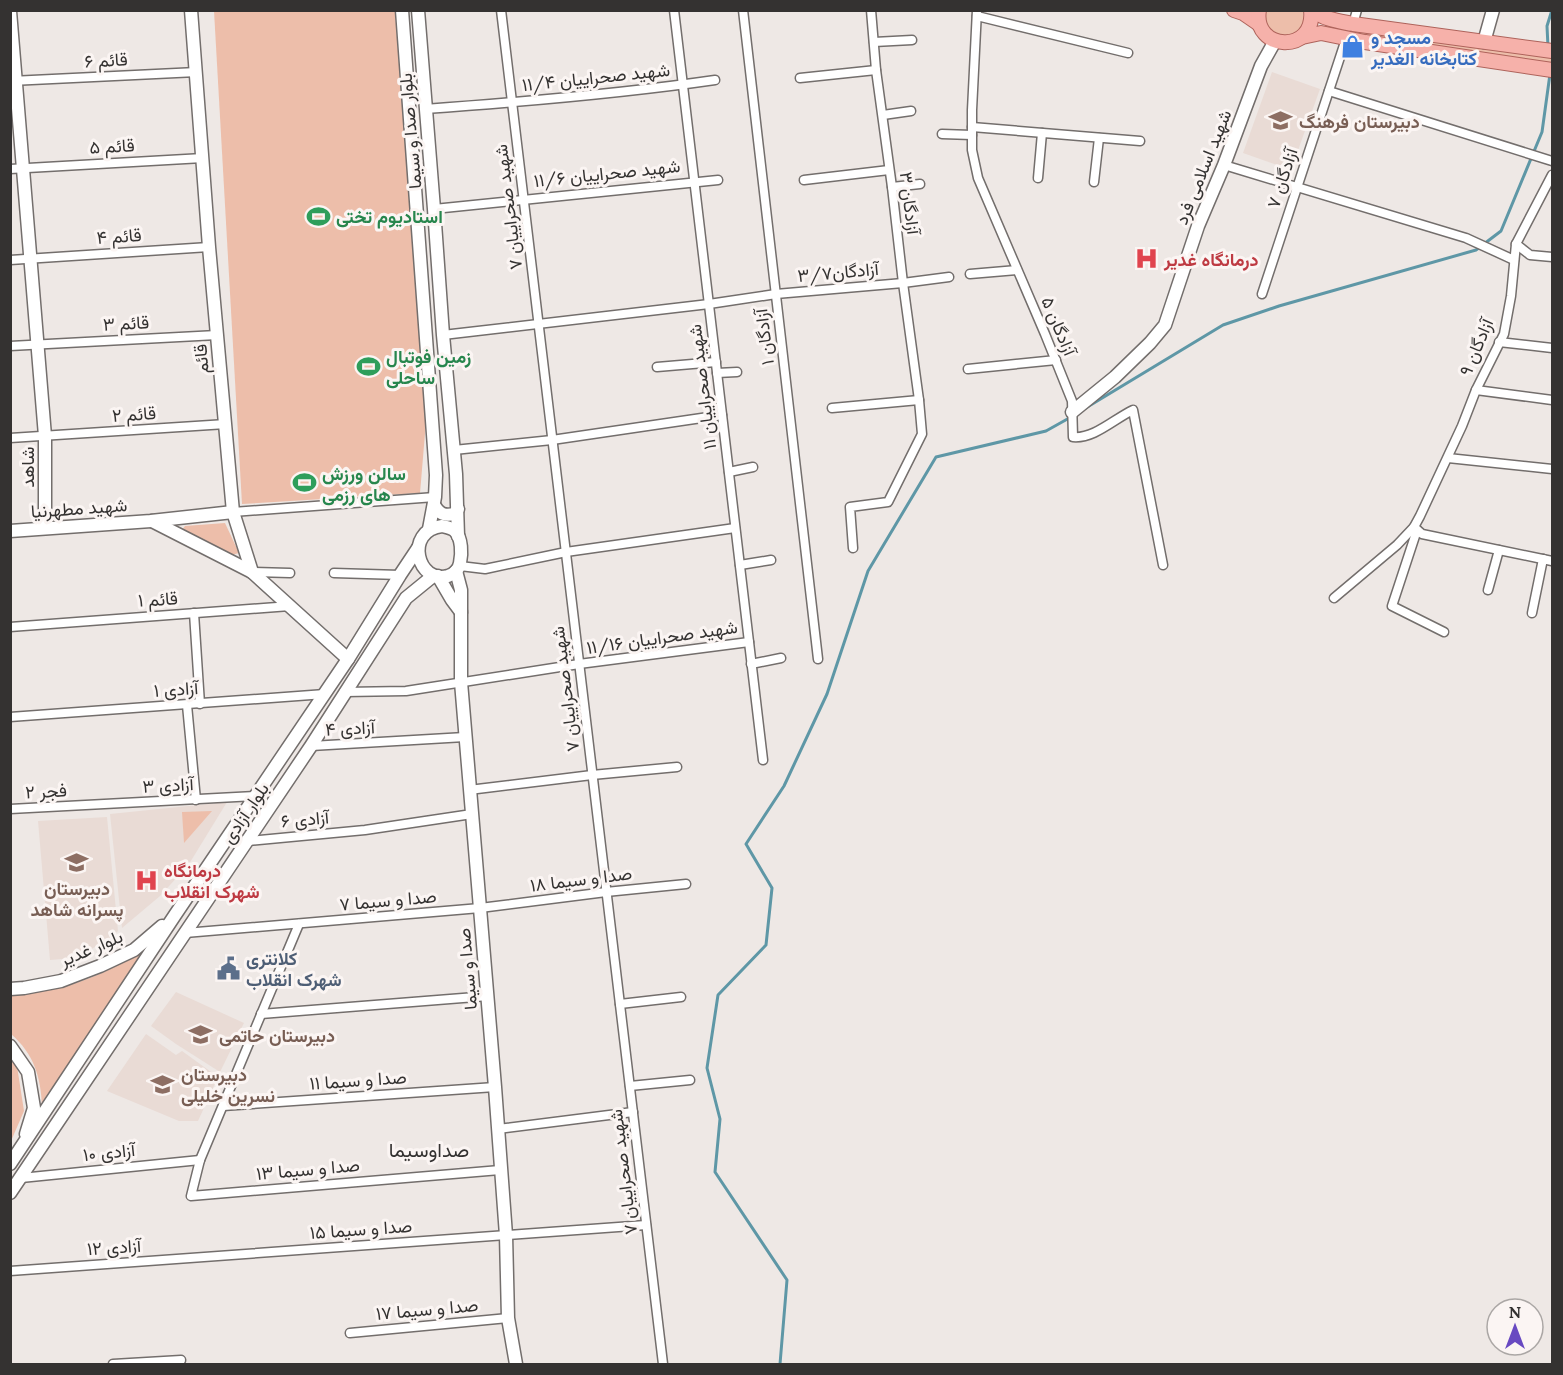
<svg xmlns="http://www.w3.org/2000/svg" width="1563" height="1375" viewBox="0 0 1563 1375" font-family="Lora,Vazirmatn,serif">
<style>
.built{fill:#e9dbd5}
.green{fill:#edbeaa}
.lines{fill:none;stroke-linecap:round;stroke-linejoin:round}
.stream{stroke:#5e97a6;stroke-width:3}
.street-casing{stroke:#736e6c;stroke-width:11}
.secondary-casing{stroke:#736e6c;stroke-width:15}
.primary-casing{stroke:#ae635b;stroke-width:16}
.street{stroke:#fff;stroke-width:8}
.secondary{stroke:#fff;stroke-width:12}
.primary{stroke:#f6b1aa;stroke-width:14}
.labels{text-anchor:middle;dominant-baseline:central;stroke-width:6;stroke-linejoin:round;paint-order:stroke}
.shop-label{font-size:18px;font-weight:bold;fill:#366cbe;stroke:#fbf5f3;text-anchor:start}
.street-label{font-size:18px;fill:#343231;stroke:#fbf5f3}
.education-label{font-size:18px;font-weight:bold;fill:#785e54;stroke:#fbf5f3;text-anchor:start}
.leisure-label{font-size:18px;font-weight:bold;fill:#27864d;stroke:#fbf5f3;text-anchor:start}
.health-label{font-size:18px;font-weight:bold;fill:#be3a42;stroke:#fbf5f3;text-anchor:start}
.service-label{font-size:18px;font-weight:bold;fill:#4e5e75;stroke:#fbf5f3;text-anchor:start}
.neighbourhood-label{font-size:20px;fill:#343231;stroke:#fbf5f3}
</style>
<rect width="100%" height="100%" fill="#eee8e5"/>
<g class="built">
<path d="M1272,72L1320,89L1291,170L1243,153Z"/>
<path d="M227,802L189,864L160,896L122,928L110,814Z"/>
<path d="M107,817L118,931L106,941L86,952L62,959L50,960L38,821Z"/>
<path d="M176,992L244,1023L220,1072L176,1044L151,1026Z"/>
<path d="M146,1034L176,1055L182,1051L218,1077L198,1121H179L107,1091Z"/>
</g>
<g class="green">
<path d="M214,11H395L426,422L420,493L242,504Z"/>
<path d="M1266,11H1303C1309,39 1273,43 1267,25C1265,21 1266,15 1266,11Z"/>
<path d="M1326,23L1552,54V63L1324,28Z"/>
<path d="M225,523L239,553L232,555L182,530L185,526Z"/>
<path d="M212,811L184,843L182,812Z"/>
<path d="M152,940L42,1107C41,1077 34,1054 11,1034V995C46,993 82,984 114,967C127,960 140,949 152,940Z"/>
<path d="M11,1059L17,1066L24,1111L11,1141Z"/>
</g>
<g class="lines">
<g class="stream">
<path d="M1548,47L1547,26L1552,10"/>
<path d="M1084,409L1223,325L1279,306L1476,250L1501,231L1542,132L1550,74"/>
<path d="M780,1364L787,1280L715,1172L720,1119L707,1068L718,995L766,945L772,888L746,844L784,786L827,694L868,571L936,457L1046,431L1071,417"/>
</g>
<defs>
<g id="street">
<path d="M501,10L663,1364"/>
<path d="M674,10L763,760"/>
<path d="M743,10L818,659"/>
<path d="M977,10L972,110V150L978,178L1045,334L1072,401L1073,437C1094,439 1114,419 1133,410L1163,565"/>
<path d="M977,16L1128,53"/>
<path d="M1353,24L1357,10"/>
<path d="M874,42L912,40"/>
<path d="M800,78L876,70"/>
<path d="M11,81L197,72"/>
<path d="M1329,91L1552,161"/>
<path d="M425,109C522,102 619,94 715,80"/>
<path d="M883,115L911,111"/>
<path d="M972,127L1140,141"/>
<path d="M942,134L972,135"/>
<path d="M1224,165L1466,238L1514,260"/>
<path d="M10,169L203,158"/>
<path d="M1038,178L1042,133"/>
<path d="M804,180L889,170"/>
<path d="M1094,182L1099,138"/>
<path d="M892,187L920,184"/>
<path d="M434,209L718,180"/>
<path d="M1516,244L1530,255L1552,257"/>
<path d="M10,260L209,247"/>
<path d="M970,274L1017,270"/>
<path d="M1262,294L1346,39"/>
<path d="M443,335L709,304L776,294L903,283L949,277"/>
<path d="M1499,342L1552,348"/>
<path d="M10,346L217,335"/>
<path d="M657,367L716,362"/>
<path d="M968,369L1056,360"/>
<path d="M717,373L737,372"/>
<path d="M1476,390L1552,400"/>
<path d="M832,408L919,400"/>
<path d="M10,438L226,424"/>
<path d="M454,450L552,440L722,415"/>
<path d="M1448,458L1552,469"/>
<path d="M729,472L753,467"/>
<path d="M233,512L435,497"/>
<path d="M1414,527L1422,534L1552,561"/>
<path d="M1417,530L1392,606L1444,632"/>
<path d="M853,548L850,507L888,502L922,434L919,400L903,283L892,187L876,70L871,10"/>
<path d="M740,565L771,560"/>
<path d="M460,566L485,569L566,552L735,528"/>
<path d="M252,572L290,573"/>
<path d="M334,573L400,575"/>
<path d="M1488,590L1499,550"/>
<path d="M1334,598L1397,545L1414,527L1420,516L1462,426L1476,390L1504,334L1511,296L1516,244L1552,175"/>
<path d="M194,613L200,704"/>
<path d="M1532,613L1543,559"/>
<path d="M10,627L290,606"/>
<path d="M751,664L781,658"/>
<path d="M344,692L406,691L579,664L749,642"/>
<path d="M187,705L196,800"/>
<path d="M10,717L325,694"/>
<path d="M311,746L465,737"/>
<path d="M469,790L592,775L677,767"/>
<path d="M10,809L255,796"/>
<path d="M248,841L365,830L472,814"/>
<path d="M299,924L200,1160L191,1196L500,1170"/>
<path d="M185,933L480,908L606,892L686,884"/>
<path d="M620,1004L681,997"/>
<path d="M261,1014L488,996"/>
<path d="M630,1086L690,1080"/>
<path d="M223,1106L495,1087"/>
<path d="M498,1129L633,1112"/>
<path d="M21,1178L200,1160"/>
<path d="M10,1271L646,1225"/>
<path d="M350,1333L508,1318"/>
<path d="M113,1364L181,1360"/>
</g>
<g id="secondary">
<path d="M191,10L209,247L233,512L252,572L348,659"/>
<path d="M402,10L436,475L435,497L429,529"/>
<path d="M418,10L434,209L443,335L456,474L458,536"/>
<path d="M10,11L45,436V528"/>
<path d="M1484,42L1493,10"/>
<path d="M1072,412L1115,377L1150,343L1165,325L1198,226L1224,165L1261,66L1275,41"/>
<path d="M434,505C439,514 444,516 454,514L458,509"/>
<path d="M152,521L252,572"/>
<path d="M442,526C446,527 452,528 455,531C462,538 462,554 460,563C459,569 454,574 448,576C418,585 403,531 442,526Z"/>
<path d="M10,531L151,521L233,512"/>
<path d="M456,571L461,590V682L495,1087L506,1235L508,1318L516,1364"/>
<path d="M438,576L452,600L461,612"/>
<path d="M10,989L24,988L61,981L100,966L134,950L162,926"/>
<path d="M10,1046L28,1072L34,1108L26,1134"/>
<path d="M10,1164L175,915L348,659L400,575L418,548"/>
<path d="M10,1193L311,746L406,598L433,576"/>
</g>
<g id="primary">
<path d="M1234,10L1243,13L1259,24"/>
<path d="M1259,10C1252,51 1316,55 1311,10"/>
<path d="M1313,10C1325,20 1338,21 1353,24L1552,51"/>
<path d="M1302,37L1321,33L1365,42L1552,70"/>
</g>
</defs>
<use href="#street" class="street-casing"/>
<use href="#secondary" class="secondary-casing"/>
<use href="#primary" class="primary-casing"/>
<use href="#street" class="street"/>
<use href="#secondary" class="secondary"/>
<use href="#primary" class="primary"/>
</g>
<defs>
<symbol id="shop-bare" viewBox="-9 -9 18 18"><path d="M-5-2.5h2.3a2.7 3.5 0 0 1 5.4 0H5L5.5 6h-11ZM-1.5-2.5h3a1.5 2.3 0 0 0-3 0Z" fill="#3f7fe0" stroke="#fbf5f3" stroke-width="2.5" paint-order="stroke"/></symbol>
<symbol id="school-bare" viewBox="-9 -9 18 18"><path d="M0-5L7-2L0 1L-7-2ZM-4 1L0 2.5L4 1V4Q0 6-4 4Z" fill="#8d6e63" stroke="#fbf5f3" stroke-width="2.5" paint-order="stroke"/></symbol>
<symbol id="stadium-bare" viewBox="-9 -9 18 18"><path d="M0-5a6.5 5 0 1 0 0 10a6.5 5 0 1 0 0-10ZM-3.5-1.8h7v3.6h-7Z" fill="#2e9e5b" stroke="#fbf5f3" stroke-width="2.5" paint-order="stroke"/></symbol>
<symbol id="hospital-bare" viewBox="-9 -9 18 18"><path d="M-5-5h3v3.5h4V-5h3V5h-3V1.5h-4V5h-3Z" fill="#e0444e" stroke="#fbf5f3" stroke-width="2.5" paint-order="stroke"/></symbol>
<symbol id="civic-bare" viewBox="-9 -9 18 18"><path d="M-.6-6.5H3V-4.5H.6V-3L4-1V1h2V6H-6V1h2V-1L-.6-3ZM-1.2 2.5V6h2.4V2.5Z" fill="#5c6f8a" stroke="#fbf5f3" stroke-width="2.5" paint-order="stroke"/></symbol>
</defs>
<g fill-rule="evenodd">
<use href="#shop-bare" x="1336" y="30" width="33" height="33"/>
<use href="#school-bare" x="1264" y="104" width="33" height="33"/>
<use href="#stadium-bare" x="302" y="200" width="33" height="33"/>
<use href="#hospital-bare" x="1130" y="242" width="33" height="33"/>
<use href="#stadium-bare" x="352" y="350" width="33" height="33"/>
<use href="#stadium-bare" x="288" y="466" width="33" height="33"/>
<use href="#school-bare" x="60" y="846" width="33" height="33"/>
<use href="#hospital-bare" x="130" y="864" width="33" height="33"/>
<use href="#civic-bare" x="212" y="952" width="33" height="33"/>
<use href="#school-bare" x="184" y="1018" width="33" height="33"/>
<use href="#school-bare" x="146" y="1068" width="33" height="33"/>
</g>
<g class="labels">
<g class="shop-label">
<text x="1371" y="37">مسجد و<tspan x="1371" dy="21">کتابخانه الغدیر</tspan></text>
</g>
<g class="street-label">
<text transform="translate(106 60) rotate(-3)">قائم ۶</text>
<text transform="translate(596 77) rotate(-6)">شهید صحراییان ۱۱/۴</text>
<text transform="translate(410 131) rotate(-95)">بلوار صدا و سیما</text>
<text transform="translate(112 146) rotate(-3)">قائم ۵</text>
<text transform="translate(1203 167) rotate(-68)">شهید اسلامی فرد</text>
<text transform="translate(607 173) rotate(-6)">شهید صحراییان ۱۱/۶</text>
<text transform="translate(1282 178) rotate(-72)">آزادگان ۷</text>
<text transform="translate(910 203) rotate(83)">آزادگان ۳</text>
<text transform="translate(508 207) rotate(-97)">شهید صحراییان ۷</text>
<text transform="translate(119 236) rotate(-4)">قائم ۴</text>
<text transform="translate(838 272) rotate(-5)">آزادگان۳/۷</text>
<text transform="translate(126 323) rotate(-3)">قائم ۳</text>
<text transform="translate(1059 326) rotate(67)">آزادگان ۵</text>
<text transform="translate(764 337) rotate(-97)">آزادگان ۱</text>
<text transform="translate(1476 347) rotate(-67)">آزادگان ۹</text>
<text transform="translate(201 359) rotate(-95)">قائم</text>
<text transform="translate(702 387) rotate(-97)">شهید صحراییان ۱۱</text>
<text transform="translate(134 414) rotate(-4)">قائم ۲</text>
<text transform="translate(27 467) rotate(-90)">شاهد</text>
<text transform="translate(79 508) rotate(-4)">شهید مطهرنیا</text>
<text transform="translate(158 599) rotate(-4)">قائم ۱</text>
<text transform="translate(662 637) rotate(-8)">شهید صحراییان ۱۱/۱۶</text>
<text transform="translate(176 689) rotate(-4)">آزادی ۱</text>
<text transform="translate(565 689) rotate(-97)">شهید صحراییان ۷</text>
<text transform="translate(350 728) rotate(-3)">آزادی ۴</text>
<text transform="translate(168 785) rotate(-3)">آزادی ۳</text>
<text transform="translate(46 791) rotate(-3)">فجر ۲</text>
<text transform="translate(245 813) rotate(-56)">بلوار آزادی</text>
<text transform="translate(305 819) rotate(-5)">آزادی ۶</text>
<text transform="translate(581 879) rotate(-7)">صدا و سیما ۱۸</text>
<text transform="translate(388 900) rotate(-5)">صدا و سیما ۷</text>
<text transform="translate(91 948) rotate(-23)">بلوار غدیر</text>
<text transform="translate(467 969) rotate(-95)">صدا و سیما</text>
<text transform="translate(358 1080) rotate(-4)">صدا و سیما ۱۱</text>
<text transform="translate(109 1152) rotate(-6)">آزادی ۱۰</text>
<text transform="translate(308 1169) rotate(-5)">صدا و سیما ۱۳</text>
<text transform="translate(623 1172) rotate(-97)">شهید صحراییان ۷</text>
<text transform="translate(361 1229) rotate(-4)">صدا و سیما ۱۵</text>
<text transform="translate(114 1247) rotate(-4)">آزادی ۱۲</text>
<text transform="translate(427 1309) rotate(-5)">صدا و سیما ۱۷</text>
</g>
<g class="education-label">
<text x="1299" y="121">دبیرستان فرهنگ</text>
<text x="77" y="888" text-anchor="middle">دبیرستان<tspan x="77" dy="21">پسرانه شاهد</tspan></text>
<text x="219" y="1035">دبیرستان حاتمی</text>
<text x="181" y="1074">دبیرستان<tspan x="181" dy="21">نسرین خلیلی</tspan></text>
</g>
<g class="leisure-label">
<text x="336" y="216">استادیوم تختی</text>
<text x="386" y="356">زمین فوتبال<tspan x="386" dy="21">ساحلی</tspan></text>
<text x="322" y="473">سالن ورزش<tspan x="322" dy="21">های رزمی</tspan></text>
</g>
<g class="health-label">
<text x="1164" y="259">درمانگاه غدیر</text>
<text x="164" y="870">درمانگاه<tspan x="164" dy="21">شهرک انقلاب</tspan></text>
</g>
<g class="service-label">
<text x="246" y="958">کلانتری<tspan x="246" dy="21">شهرک انقلاب</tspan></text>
</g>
<g class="neighbourhood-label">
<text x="429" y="1149">صداوسیما</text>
</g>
</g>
<rect width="1563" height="1375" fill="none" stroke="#343231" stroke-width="24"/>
<g transform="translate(1515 1327)"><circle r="28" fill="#fbf5f3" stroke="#aba7a5" stroke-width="1.5"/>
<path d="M0-4.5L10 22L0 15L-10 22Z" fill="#6849c1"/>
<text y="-9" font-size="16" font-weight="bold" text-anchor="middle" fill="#343231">N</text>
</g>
</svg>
